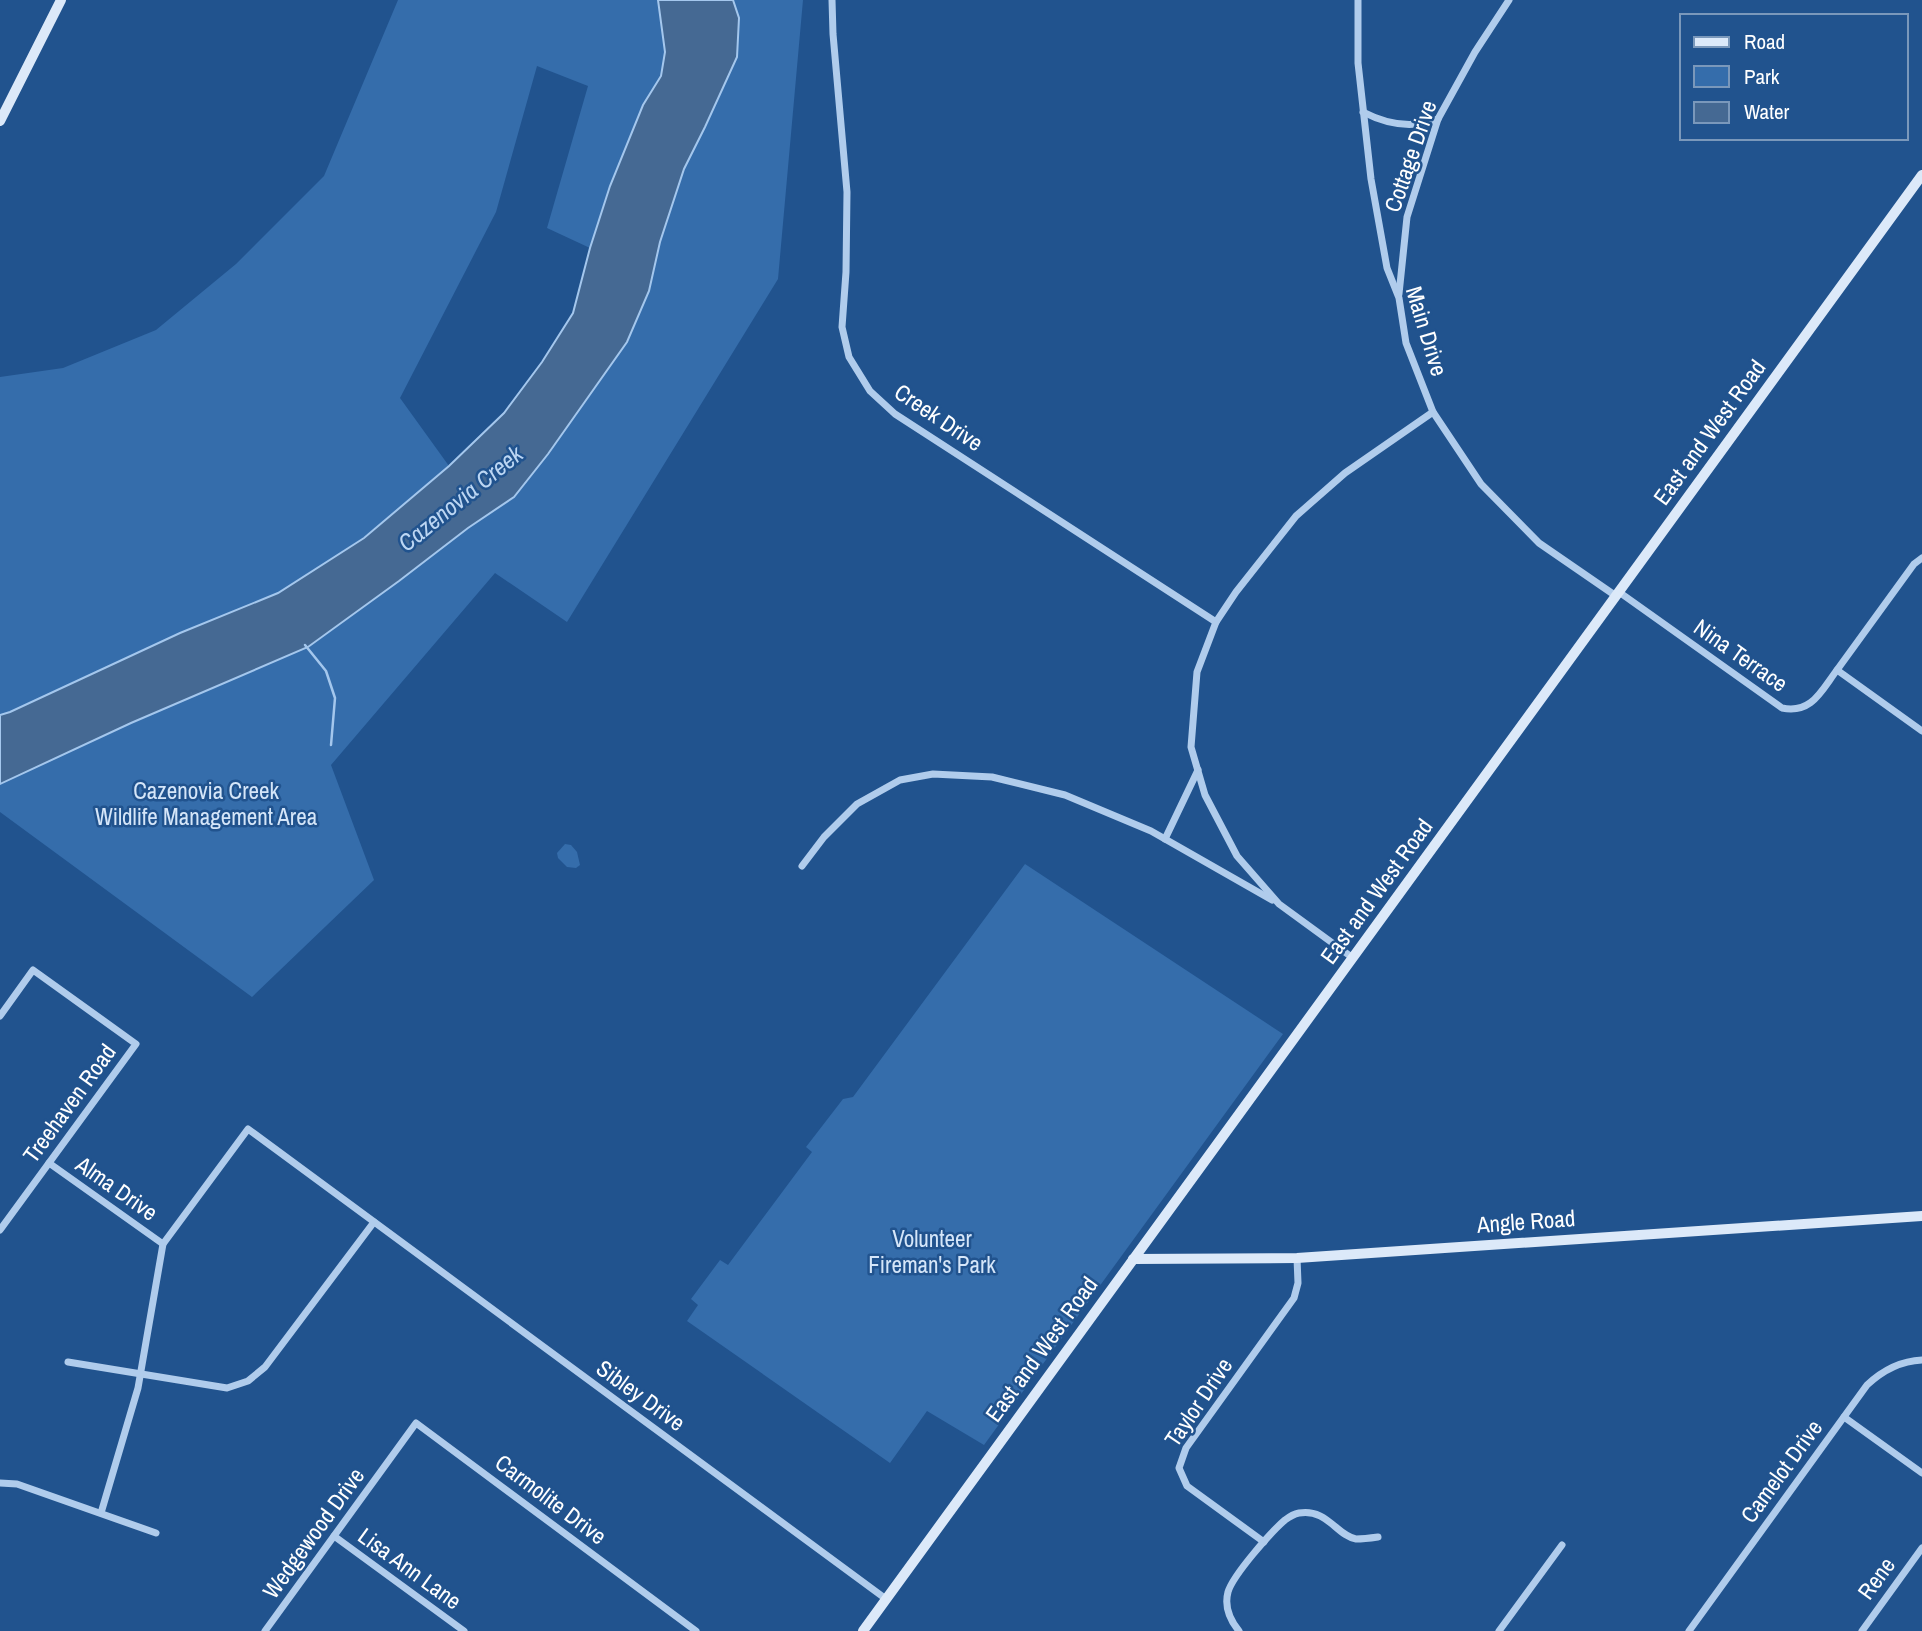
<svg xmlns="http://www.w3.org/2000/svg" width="1922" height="1631" viewBox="0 0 1922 1631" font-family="'Archivo Narrow',sans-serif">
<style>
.green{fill:#356dab}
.water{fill:#456993;stroke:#a4c7ed;stroke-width:2}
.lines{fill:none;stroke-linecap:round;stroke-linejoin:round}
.stream{stroke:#a4c7ed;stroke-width:2.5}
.street{stroke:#b0ccec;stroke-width:7}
.secondary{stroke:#dce9f9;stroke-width:10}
.labels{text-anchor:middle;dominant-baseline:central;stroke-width:5;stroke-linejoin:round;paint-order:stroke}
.street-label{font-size:23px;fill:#fff;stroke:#21538e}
.park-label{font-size:23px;fill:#d5e6f9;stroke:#21538e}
.water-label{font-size:24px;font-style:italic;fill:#bcd6f3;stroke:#21538e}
</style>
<rect width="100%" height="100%" fill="#21538e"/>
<g class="green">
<path d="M398,0H658L665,52L661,76L643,105L610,186L590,248L547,228L588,86L537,66L496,212L400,398L449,466L363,538L278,593L180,633L10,712L0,715V377L63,368L156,330L236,264L324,176Z"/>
<path d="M691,0H803L778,279L567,622L495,573L331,765L374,880L252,997L0,812V747L286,633L577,379Z"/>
<path d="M565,844L571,845L577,852L580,865L576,868L567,867L558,858L557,853Z"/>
<path d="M1025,864L1283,1034L984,1445L927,1411L890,1463L687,1321L698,1305L691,1299L720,1260L728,1265L812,1152L806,1147L843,1099L853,1097Z"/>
</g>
<path class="water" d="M658,0H733L739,18L737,57L705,127L684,169L660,242L649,291L627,342L548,454L514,497L468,528L399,581L308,647L131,723L0,784V715L10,712L180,633L278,593L364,538L449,466L504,413L542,362L573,313L590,248L610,186L643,105L661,76L665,52Z"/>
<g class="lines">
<path class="stream" d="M305,645L326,671L335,698L331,745"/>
<g class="street">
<path d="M832,0L833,34L847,192L846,272L842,327L849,357L870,391L895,414L1216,622"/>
<path d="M1358,0V63L1371,179L1387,268L1399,298L1406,343L1433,412L1481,484L1539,543L1616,596"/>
<path d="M1363,112C1388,125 1412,129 1438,119"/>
<path d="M1399,294L1407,217L1438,119L1475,52L1509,0"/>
<path d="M1922,558L1914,564L1837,670L1922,731"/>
<path d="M1619,592L1782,708C1812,714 1821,691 1837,670"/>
<path d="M1165,839L1198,770"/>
<path d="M802,866L824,837L857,804L900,780L933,774L992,777L1065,795L1151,831L1272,900"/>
<path d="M1353,958L1279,904L1237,856L1205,795L1191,747L1197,672L1216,622L1236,592L1296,516L1345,473L1433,412"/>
<path d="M0,1016L33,970L136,1044L0,1230"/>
<path d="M49,1163L163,1244"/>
<path d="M68,1362L227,1388L248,1381L265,1367L374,1222"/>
<path d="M1844,1417L1922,1473"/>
<path d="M0,1483L17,1484L156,1533"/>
<path d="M101,1513L138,1388L163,1244L248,1129L886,1599"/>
<path d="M334,1536L464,1631"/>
<path d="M1264,1542L1187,1486L1179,1468L1186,1448L1294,1298L1298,1283L1297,1258"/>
<path d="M265,1631L416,1423L696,1631"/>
<path d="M1239,1631C1230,1620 1224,1607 1228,1592C1233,1575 1271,1532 1285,1520C1289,1517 1294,1514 1299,1513C1327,1508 1337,1536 1356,1539C1363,1539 1371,1538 1378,1537"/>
<path d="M1499,1631L1562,1545"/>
<path d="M1689,1631L1867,1385C1883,1370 1900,1361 1922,1360"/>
<path d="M1862,1631L1922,1548"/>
</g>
<g class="secondary">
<path d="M0,121L61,0"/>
<path d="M1133,1259L1297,1258L1922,1216"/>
<path d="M863,1631L1922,175"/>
</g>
</g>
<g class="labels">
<g class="street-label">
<text transform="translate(1410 156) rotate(-71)">Cottage Drive</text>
<text transform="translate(1427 331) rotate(73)">Main Drive</text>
<text transform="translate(939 417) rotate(34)">Creek Drive</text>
<text transform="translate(1709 432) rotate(-54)">East and West Road</text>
<text transform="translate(1741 655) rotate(35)">Nina Terrace</text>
<text transform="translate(1376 891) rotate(-54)">East and West Road</text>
<text transform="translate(69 1103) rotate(-54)">Treehaven Road</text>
<text transform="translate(117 1188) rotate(35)">Alma Drive</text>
<text transform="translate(1526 1221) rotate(-4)">Angle Road</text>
<text transform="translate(1041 1349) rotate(-54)">East and West Road</text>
<text transform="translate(641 1395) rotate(36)">Sibley Drive</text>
<text transform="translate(1198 1402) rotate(-56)">Taylor Drive</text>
<text transform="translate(1781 1471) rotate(-54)">Camelot Drive</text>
<text transform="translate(551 1499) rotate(37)">Carmolite Drive</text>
<text transform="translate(313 1533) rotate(-54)">Wedgewood Drive</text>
<text transform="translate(410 1568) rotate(36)">Lisa Ann Lane</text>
<text transform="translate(1876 1578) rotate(-54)">Rene</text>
</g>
<g class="park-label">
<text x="206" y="790">Cazenovia Creek<tspan x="206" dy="26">Wildlife Management Area</tspan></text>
<text x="932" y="1238">Volunteer<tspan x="932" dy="26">Fireman's Park</tspan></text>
</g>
<g class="water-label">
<text transform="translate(460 498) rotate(-39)">Cazenovia Creek</text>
</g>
</g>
<rect x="1680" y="14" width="228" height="126" fill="#21538e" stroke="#7a98bb" stroke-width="2"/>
<rect x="1694" y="37" width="35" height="10" fill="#dce9f9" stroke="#7a98bb" stroke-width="2"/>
<text x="1744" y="49" font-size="21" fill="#ffffff">Road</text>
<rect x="1694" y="66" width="35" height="21" fill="#356dab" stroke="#7a98bb" stroke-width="2"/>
<text x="1744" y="84" font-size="21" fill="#ffffff">Park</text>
<rect x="1694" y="102" width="35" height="21" fill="#456993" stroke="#7a98bb" stroke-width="2"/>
<text x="1744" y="119" font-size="21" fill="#ffffff">Water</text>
</svg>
